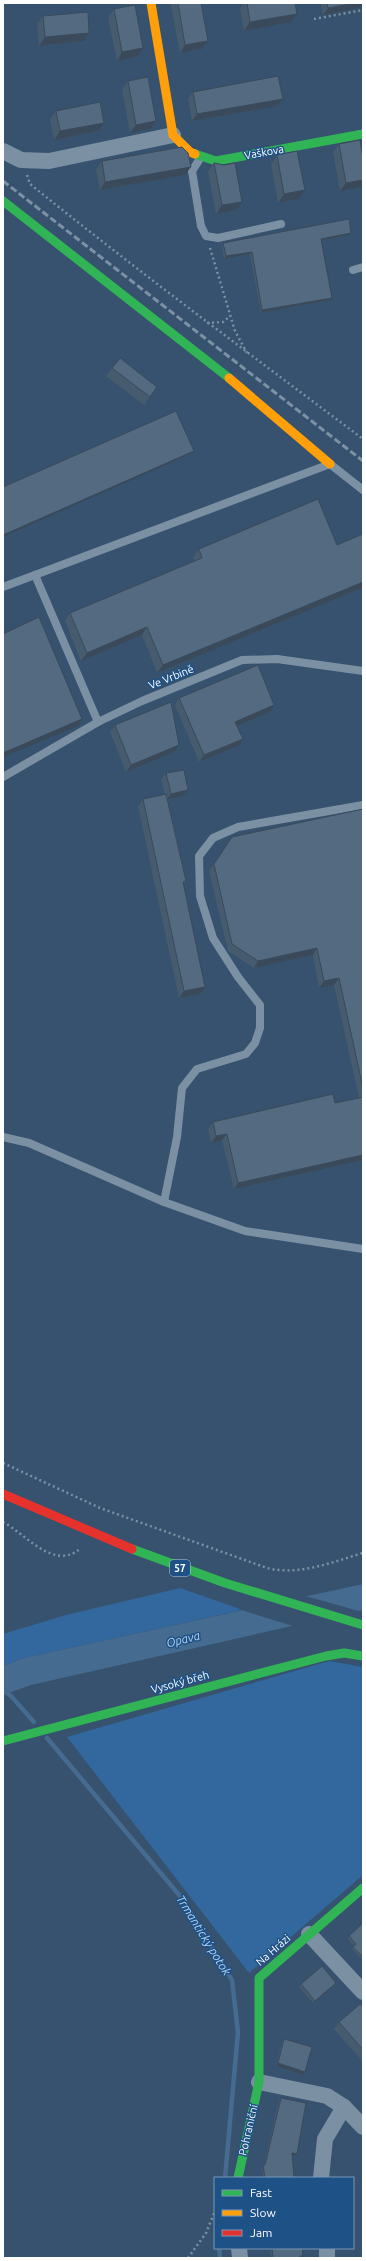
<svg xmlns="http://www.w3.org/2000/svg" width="366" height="2261" viewBox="0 0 366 2261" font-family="Ubuntu,sans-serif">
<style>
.green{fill:#32689d}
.water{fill:#456b90}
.pier{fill:#36526e}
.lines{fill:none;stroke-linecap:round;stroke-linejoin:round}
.stream{stroke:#456b90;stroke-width:4.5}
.path{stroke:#7c90a4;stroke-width:2.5;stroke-dasharray:2 3;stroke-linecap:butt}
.lane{stroke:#7c90a4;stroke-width:8}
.street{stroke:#7c90a4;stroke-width:16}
.fast{stroke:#30b455;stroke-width:9}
.slow{stroke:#ff9f0a;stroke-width:9}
.rail{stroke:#7d91a4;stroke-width:3;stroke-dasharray:7 3;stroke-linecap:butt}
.fast-bridge{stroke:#30b455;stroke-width:9}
.jam-bridge{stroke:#e5322d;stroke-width:9}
.wall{fill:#475b6f}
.shaded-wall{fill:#3a4a5a}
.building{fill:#536a81;stroke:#3a4a5a}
.labels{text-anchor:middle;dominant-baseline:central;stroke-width:3;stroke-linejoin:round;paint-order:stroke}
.shield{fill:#1e5186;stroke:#bccbdb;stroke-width:1}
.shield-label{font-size:10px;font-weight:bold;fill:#fff}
.street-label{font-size:11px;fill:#fff;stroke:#1e5186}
.water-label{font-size:12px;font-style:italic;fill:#b2d3f2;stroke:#1e5186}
</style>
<rect width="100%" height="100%" fill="#36526e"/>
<g class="green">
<path d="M180,1588L243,1610L24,1658L3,1666V1634L66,1615Z"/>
<path d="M329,1661L363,1667V1875L249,1973L67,1737Z"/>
</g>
<path class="water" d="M363,1584V1610L31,1685L3,1695V1666L24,1658Z"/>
<path class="pier" d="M302,1595L362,1612L296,1627L238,1609Z"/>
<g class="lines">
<g class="stream">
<path d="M3,1690L11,1696L34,1722"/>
<path d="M47,1738L180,1896L232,1980L238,2032L225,2178"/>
<path d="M219,2248L220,2258"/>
</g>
<g class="path">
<path d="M314,19L363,10"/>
<path d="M27,175L30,184C139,272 251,355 363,439"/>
<path d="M210,248L235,331L247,353"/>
<path d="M207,323L223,322L230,316"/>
<path d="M3,1463L100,1508L267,1568C300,1576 332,1562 363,1553"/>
<path d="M3,1522C26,1534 54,1572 81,1548"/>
<path d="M188,2258L206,2233L215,2211"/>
</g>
<g class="lane">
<path d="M201,157L192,171L201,226L206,236L218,238L281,224"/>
<path d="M353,270L363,267"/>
<path d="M35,575L98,722"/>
<path d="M3,587L330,464L363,490"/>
<path d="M3,777L98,722L142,701L242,660L277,659L363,671"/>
<path d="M3,1137L29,1143L164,1202L245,1231L363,1249"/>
<path d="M164,1202L177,1137L182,1088L197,1069L246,1054L255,1043L260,1028V1005L238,977L213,938L200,896L199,856L213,838L238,827L363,805"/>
</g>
<g class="street">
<path d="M3,151L21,160L49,161L173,135"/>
<path d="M309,1934L363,1992"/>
<path d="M259,2082L327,2096L344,2107L363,2127"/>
<path d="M321,2178L325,2139L344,2107"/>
<path d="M239,2248L240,2258"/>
<path d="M327,2248V2258"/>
</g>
<g class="fast">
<path d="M195,154L216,161L363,134"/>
<path d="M3,201L229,378"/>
<path d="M3,1741L326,1656L344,1653L363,1656"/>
<path d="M238,2178L259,2082V1978L363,1888"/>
</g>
<g class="slow">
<path d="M151,3L173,135L190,152L195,154"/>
<path d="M229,378L330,464"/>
</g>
<path class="rail" d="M3,181L363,461"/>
<path class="fast-bridge" d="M132,1549L225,1583L363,1625"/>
<path class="jam-bridge" d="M3,1494L132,1549"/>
</g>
<g class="wall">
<path d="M173,3H201L208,41L202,49L180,53L171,6Z"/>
<path d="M244,3H247L297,14L291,22L244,31L240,8Z"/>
<path d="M321,3H363V7L323,15Z"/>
<path d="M114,9L137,57L117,61L108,18Z"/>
<path d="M43,16L89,33L84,41L39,46L37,24Z"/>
<path d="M128,81L150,129L130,133L122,90Z"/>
<path d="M193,92L277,106L192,121L188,99Z"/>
<path d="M56,111L98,131L54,140L50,119Z"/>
<path d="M339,144L361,187L340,191L333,152Z"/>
<path d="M277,155L299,199L278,203L271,164Z"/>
<path d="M102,161L185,175L100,190L96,169Z"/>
<path d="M214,163L224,165L236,210L216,214L208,172Z"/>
<path d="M349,235L321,241L330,300L261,313L250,254L224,259L222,245L223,243Z"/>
<path d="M112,368L157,387L144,405L106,376Z"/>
<path d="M363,534V590L362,588L157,673L142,635L81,661L65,621L70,613L194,561L193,557L199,549L337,545Z"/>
<path d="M179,698L270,712L237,726L238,746L199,762L175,705Z"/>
<path d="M115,725L174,752L126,772L110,732Z"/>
<path d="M166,773L188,790L183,796L168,800L186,881L183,885L200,994L179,998L138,806L143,799L165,795L161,780Z"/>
<path d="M363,809V1160L234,1189L222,1140L211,1143L208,1129L213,1122L335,1103L359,1098L334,985L319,988L313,955L254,968L228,951L209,871L232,837Z"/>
<path d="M363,1923V1955L360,1958L352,1949L354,1946L347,1938L349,1936Z"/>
<path d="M336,1983L335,1985L313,2003L299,1987L301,1984Z"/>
<path d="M363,2007V2062L334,2029L339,2022Z"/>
<path d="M284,2039L305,2072L304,2075L276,2066L282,2042Z"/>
<path d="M281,2098L297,2154L295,2156H292L294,2178H263L262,2167L263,2165H264L279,2100Z"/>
<path d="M270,2248H302L301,2258H271Z"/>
</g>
<g class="shaded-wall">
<path d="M356,3H363V7L323,15L328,8Z"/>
<path d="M297,14L291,22L244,31L250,22Z"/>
<path d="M89,33L84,41L39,46L45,37Z"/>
<path d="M208,41L202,49L180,53L185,45Z"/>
<path d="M143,48L137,57L117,61L122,52Z"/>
<path d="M283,99L277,106L192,121L197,114Z"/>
<path d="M156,121L150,129L130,133L136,125Z"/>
<path d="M104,123L98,131L54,140L60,131Z"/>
<path d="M191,167L185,175L100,190L105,182Z"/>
<path d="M363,180V184L361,187L340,191L346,183Z"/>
<path d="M305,190L299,199L278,203L284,194Z"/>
<path d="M242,202L236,210L216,214L222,205Z"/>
<path d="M351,233L349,235L319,241L321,239Z"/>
<path d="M252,252L250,254L224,259L226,256Z"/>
<path d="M332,298L330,300L261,313L262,310Z"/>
<path d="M194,451L192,453L3,537V535Z"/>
<path d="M363,582V586L362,588L157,673L163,665Z"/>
<path d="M147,627L142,635L81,661L87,653Z"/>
<path d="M274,705L270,712L230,729L235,722Z"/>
<path d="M82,719L78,726L3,757V753Z"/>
<path d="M243,739L238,746L199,762L204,755Z"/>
<path d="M179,745L174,752L126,772L131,765Z"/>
<path d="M188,790L183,796L166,800L171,794Z"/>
<path d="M317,948L313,955L254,968L258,961Z"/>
<path d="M339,978L334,985L319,988L324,981Z"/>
<path d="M205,987L200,994L179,998L184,991Z"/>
<path d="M227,1134L222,1140L211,1143L216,1136Z"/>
<path d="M363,1155V1160L234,1189L238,1183Z"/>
<path d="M336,1983L335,1985L313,2003L315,2001Z"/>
<path d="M278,2063L305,2072L304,2075L276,2066Z"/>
<path d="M292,2153L297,2154L295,2156L290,2155Z"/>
</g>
<g class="building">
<path d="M178,3H201L208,41L185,45Z"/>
<path d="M247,3H295L297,14L250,22Z"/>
<path d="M327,3H356L328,8Z"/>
<path d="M135,5L143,48L122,52L114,9Z"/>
<path d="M88,12L89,33L45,37L43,16Z"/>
<path d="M278,76L283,99L197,114L193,92Z"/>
<path d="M148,77L156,121L136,125L128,81Z"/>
<path d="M100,102L104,123L60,131L56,111Z"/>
<path d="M360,140L363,159V180L346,183L339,144Z"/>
<path d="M182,147L188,153L191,167L105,182L102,161Z"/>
<path d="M297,151L305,190L284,194L277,155Z"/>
<path d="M214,163L224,165L235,163L242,202L222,205Z"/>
<path d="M349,219L351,233L321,239L332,298L262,310L252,252L226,256L223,243Z"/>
<path d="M120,358L157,387L150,397L112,368Z"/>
<path d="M176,411L194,451L3,535V487Z"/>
<path d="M318,499L337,545L363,534V582L163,665L147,627L87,653L70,613L202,558L199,549Z"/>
<path d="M39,617L82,719L3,753V634Z"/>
<path d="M258,665L274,705L235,722L243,739L204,755L179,698Z"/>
<path d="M171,702L179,745L131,765L115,725Z"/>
<path d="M184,770L188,790L171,794L166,773Z"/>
<path d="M166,794L186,881L183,882L205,987L184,991L143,799Z"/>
<path d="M363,809V1088L339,978L324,981L317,948L258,961L232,944L214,864L232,837Z"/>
<path d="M333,1094L335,1103L363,1097V1155L238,1183L227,1134L216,1136L213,1122Z"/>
<path d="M363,1923V1954L361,1955L353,1947L356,1944L349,1936Z"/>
<path d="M322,1966L336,1983L315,2001L301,1984Z"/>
<path d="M360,2004L363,2007V2050L339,2022Z"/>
<path d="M284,2039L312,2047L305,2072L278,2063Z"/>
<path d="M281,2098L306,2103L297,2154L292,2153L294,2178H265L263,2165H265Z"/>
<path d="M272,2248H302L303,2256H300V2258H273Z"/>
</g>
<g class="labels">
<rect class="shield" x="170" y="1560" width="20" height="16" rx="3"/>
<g class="shield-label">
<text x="180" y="1568">57</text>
</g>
<g class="street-label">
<text transform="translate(264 152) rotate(-10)">Vaškova</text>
<text transform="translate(171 677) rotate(-22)">Ve Vrbině</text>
<text transform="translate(180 1682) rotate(-15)">Vysoký břeh</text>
<text transform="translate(273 1950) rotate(-41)">Na Hrázi</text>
<text transform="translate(248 2130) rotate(-77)">Pohraniční</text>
</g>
<g class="water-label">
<text transform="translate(183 1639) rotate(-14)">Opava</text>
<text transform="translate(204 1935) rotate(58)">Trmantický potok</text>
</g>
</g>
<rect width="366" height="2261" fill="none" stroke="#ffffff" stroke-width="8"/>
<rect x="214" y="2177" width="140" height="72" fill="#1e5186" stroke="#7897b6"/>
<rect x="222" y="2190" width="20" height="6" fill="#30b455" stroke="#7897b6"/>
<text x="250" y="2197" font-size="12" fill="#ffffff">Fast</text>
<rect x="222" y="2210" width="20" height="6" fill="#ff9f0a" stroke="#7897b6"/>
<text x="250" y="2217" font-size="12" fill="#ffffff">Slow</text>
<rect x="222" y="2230" width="20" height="6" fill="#e5322d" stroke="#7897b6"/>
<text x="250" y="2237" font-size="12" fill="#ffffff">Jam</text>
</svg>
